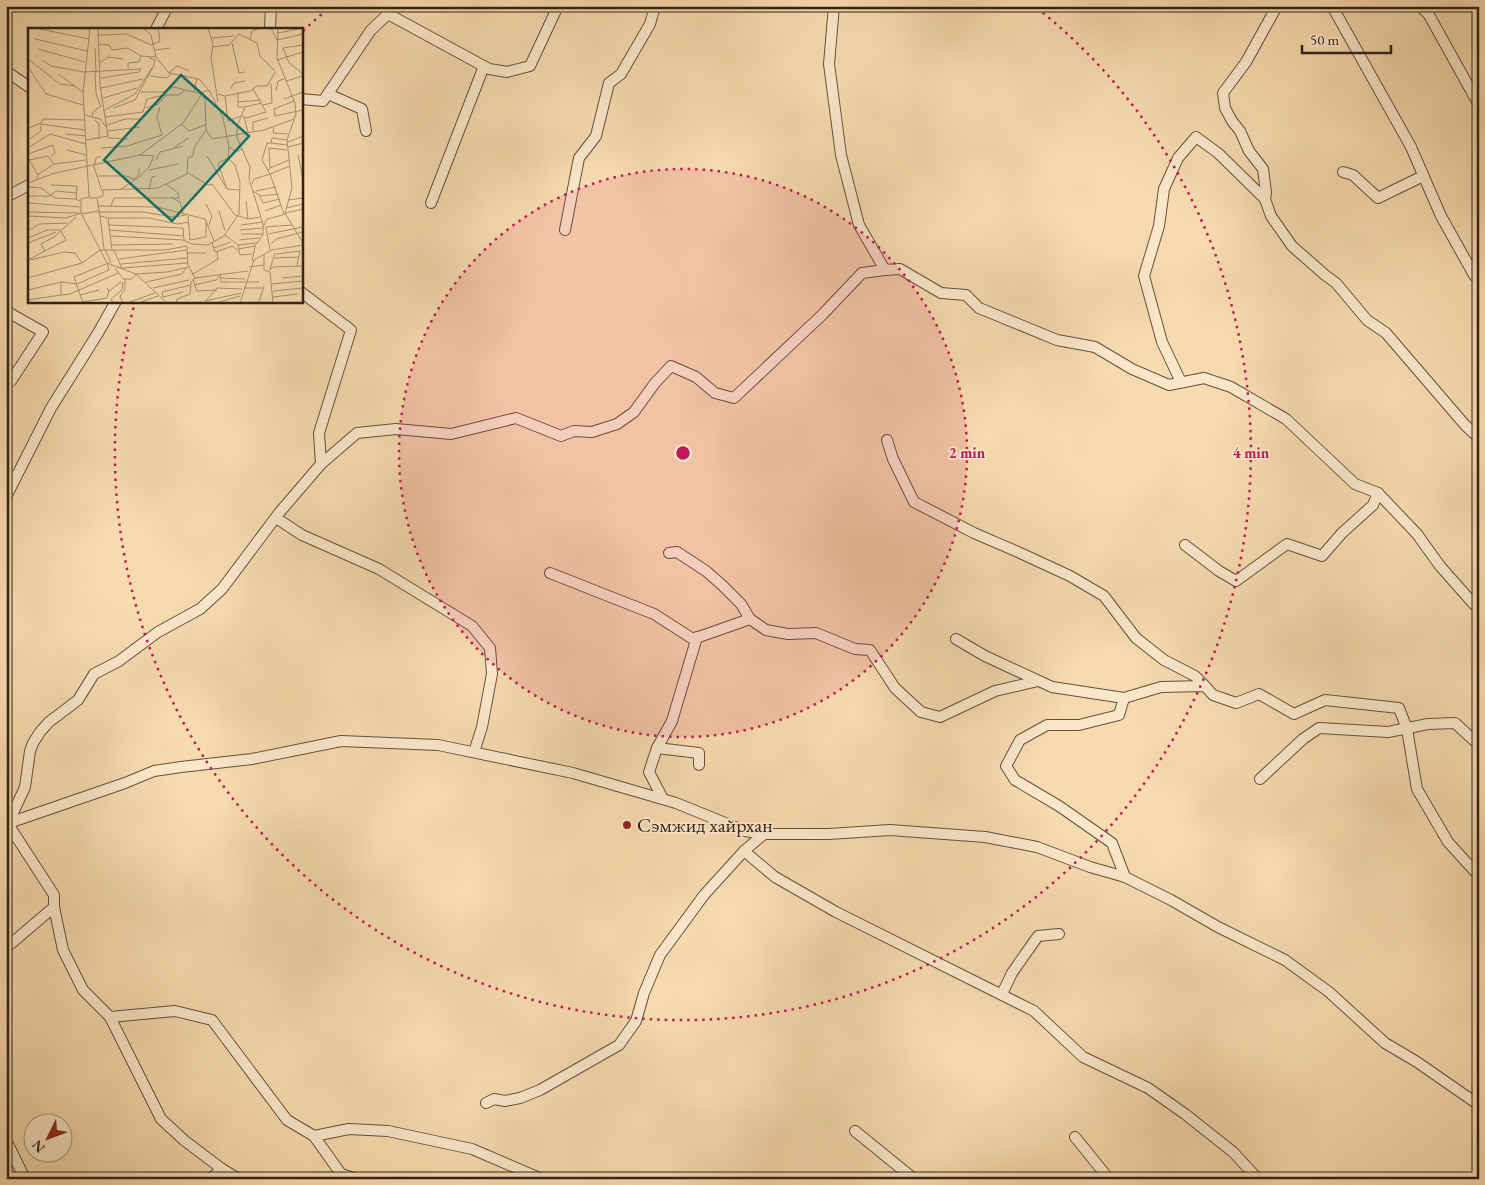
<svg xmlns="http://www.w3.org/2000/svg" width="1485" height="1185" viewBox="0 0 1485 1185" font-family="'EB Garamond',serif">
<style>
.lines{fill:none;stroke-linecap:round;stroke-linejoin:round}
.minor-casing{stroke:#62503e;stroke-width:12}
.minor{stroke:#fae7ca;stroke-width:10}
.ring{fill:none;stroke:#c2185b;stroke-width:2.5;stroke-dasharray:2.5 5}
.poi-dot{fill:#8f2418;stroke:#fae7ca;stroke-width:2}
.labels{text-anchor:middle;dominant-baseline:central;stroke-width:4;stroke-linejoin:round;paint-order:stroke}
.poi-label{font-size:20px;fill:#312219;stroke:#fae7ca;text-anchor:start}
.inset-road{fill:none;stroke:#a89072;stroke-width:1}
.view{fill:#0f766e;fill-opacity:0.15;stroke:#0f766e;stroke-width:2.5}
.inset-edge{fill:none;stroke:#312219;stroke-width:2.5}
.centre{fill:#c2185b;stroke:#fae7ca;stroke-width:2.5}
.ring-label{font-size:15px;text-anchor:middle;font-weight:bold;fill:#c2185b;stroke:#fae7ca;stroke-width:4;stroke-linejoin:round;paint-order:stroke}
</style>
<rect width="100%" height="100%" fill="#f7daae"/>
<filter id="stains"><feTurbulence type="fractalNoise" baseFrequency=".004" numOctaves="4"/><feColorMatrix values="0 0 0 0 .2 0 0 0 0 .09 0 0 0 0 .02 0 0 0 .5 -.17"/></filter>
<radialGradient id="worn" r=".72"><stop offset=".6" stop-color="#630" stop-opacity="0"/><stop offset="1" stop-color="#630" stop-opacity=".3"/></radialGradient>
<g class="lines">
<defs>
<g id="minor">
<path d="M834,6L829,64L841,155L859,225L885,270"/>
<path d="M1332,6L1411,147L1441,216L1474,275L1479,280"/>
<path d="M1420,6L1429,15L1479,105"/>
<path d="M156,29L168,6"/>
<path d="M270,29L271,6"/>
<path d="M6,71L29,87"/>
<path d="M328,94L362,109L366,131"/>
<path d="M301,99L323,101L371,30L388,14L489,69L507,72L530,66L558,6"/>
<path d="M1343,172L1353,175L1378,198L1423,176"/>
<path d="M6,197L29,185"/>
<path d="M1265,199L1271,216L1292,246L1325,275L1336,283L1367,320L1386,333L1465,425L1479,438"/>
<path d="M431,203L484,66"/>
<path d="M565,230L579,158L596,136L609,83L621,74L650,24L655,6"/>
<path d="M6,311L43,332L11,381L6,383"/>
<path d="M1181,382L1162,342L1144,276L1159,226L1164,189L1178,158L1196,137L1218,153L1265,199L1266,192L1263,169L1249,151L1240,131L1232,121L1225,108L1223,93L1246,62L1277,6"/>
<path d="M887,440L893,459L914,502L974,533L1018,552L1070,576L1104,596L1136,638L1164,660L1195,676L1205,686"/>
<path d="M321,464L357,433L396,429L451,434L516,418L561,436L574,431L592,432L617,424L634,412L655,383L671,366L696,377L715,393L734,398L822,315L862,273L885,270L900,269L941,293L966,295L979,308L1057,340L1095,347L1132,369L1169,385L1204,378L1231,387L1286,419L1355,484L1378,493L1417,534L1440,566L1479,610"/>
<path d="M6,497L51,408L98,333L116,301"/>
<path d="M276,518L302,535L379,569L472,626L490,648L492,674L482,727L474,752"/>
<path d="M1185,545L1219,571L1236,581L1287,544L1322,556L1342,533L1373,505L1378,493"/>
<path d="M669,553L677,552L706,571L722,585L741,604L750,619L766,630L788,634L816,633L855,649L870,650L895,688L921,712L940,717L995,691L1038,681"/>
<path d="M550,573L654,614L693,639L750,619"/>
<path d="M956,639L985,656L1052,687L1124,698"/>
<path d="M657,748L672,721L697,637"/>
<path d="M1260,779L1303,739L1319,728L1388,732L1428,724L1455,723L1479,745"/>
<path d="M663,799L649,772L657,748L699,753V765"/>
<path d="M6,824L125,783L154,771L181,767L252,759L341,741L438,745L573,773L676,803L745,831L764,834H829L890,830L985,837L1037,847L1090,867L1125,877L1171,900L1218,927L1285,960L1329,992L1385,1043L1417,1062L1479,1105"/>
<path d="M744,851L775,877L836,912L1034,1011L1083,1057L1148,1088L1185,1114L1233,1152L1258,1179"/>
<path d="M1125,877L1112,843L1059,806L1015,780L1006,766L1020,740L1047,725H1079L1119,715L1124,698L1161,687L1205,686L1213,695L1236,703L1259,694L1294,714L1325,700L1399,708L1407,729L1417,789L1448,842L1479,876"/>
<path d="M54,907L63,950L83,990L110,1017L175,1011L212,1020L287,1120L314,1136L341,1174"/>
<path d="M6,948L54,907V895L8,824L25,787L30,751L33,743L40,732L49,722L78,700L94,674L119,661L158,632L200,609L222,589L279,513L321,464L319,433L351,330L301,292"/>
<path d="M1002,994L1012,973L1038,936L1059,934"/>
<path d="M110,1017L161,1119L185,1141L222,1169L239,1179"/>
<path d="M486,1103L494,1099L505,1101L520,1098L540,1090L619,1045L636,1021L644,993L660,955L704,895L744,851L764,834"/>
<path d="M855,1131L914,1179"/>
<path d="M314,1136L349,1129L388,1131L472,1149L542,1179"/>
<path d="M1075,1137L1109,1179"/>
<path d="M6,1140L25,1179"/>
<path d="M339,1178L341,1174L357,1179"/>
<path d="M210,1179L222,1169"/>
</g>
</defs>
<use href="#minor" class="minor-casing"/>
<use href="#minor" class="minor"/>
</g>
<circle cx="683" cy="453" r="284" fill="#c2185b" fill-opacity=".12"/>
<g class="ring">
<circle cx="683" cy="453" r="284"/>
<path d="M303 31A568 568 0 0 1 329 8M1037 8A568 568 0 1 1 134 306"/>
</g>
<circle class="poi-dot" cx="627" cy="825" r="5"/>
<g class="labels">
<g class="poi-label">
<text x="637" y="825">Сэмжид хайрхан</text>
</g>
</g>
<g transform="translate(28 28)">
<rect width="275" height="275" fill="#f7daae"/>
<path class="inset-road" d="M7,0L61,11M35,0L62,1M62,0L55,65L61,169L53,171V185L79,235L108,246L139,275M115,0L123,7L128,29M180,0L185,16L183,30L190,74M243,0L249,12L275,6M250,0L249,30L267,75L268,86L259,112L264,160L257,185L275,215M250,5L275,0M211,6L229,15L232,28L247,43M71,7L99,6L123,17L132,13L130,0M184,10L206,8M7,11L59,23M222,11L224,3L232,0M204,15L211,45L217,44M71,16L81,17L84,22L100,20L113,28L128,29L141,45L171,51L180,61M275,17L255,20L261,35L275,46M184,19L201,17L211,6M67,20L68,44M10,21L57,34M127,22L142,20M0,31L32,56L47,58M14,32L23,38L56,44L113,41L111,44L73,50M249,32L275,24M72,35L80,29L95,31M0,39L18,66L55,77M100,40V35L111,34L113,28M67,44L68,65L72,77M141,45L149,38L161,43M30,46L55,64M122,48L139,50L143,46M169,50L166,64L173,66L177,71L178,102L184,111L236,102L266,91M258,53L275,48M73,60L115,51M202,61L206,55L217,53M248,63L250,53L256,51M135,64L146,59L157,62M210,64V79H217L209,98V110L222,139L221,151L235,196V206L227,218L224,233M190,66L197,68L222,63L229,58H239L247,44M136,67H151L157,62L166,64M197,68L200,93L213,88M75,70L109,60M256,71L275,64M266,73L246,81L247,88L275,82M210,74L233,72M235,77L244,75L243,56M132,79L129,89L134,107M217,79L234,75M86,80L107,72L125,39M118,80L130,76L139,67M75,83L107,66L126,37L127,32L121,30M57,87L64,89L65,84L74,77M214,88L218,90L238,84L225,61M64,89L72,91L79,100M77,89L115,84L119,71L136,67L135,64H113M216,89L220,104M67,92L71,96V111M12,96L57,102M153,96L161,103L177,97M0,97L1,100L13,95L15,91L56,92M79,97L97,91H112M246,99L245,105L260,106M80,103L112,99M225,103V94L240,90M38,106L58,108M79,110L100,111M0,112L13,103V98M58,112L80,108L72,57L70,0M259,112L244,110L243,115H239L234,132L242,146L262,138M260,114L275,108M243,115L259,117M147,119L160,110M201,119L208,124L214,121M260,119L275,115M0,120L22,106L58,116M73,120L99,118L134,107M39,122L58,127M0,126L25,117L27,125L23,129M270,127L275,151M73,128L68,130L66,139L74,163M179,128L199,161M0,130L10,147M200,130L207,137L212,154L211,187M1,132L20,128L26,136L58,132M128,132L132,124L155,118M242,140L261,132M121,142L150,136M239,143L242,140L241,120L259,122M160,145L180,157L184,156L207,187L220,191L232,189M70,148H98L108,152L121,139L126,128L112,127M8,152L11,146L26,136M0,155L27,145L112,127L155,95L175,64L181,62L195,90L201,119L200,130L190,135L199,161L211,162M138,156L150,165L151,170H144L152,174L155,185M224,156L226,151L242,146L256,186M23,157L49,158L48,171L52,173M0,159L13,160L27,170L48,171M93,161L104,154L111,146V140M121,162L124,149L128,148M225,163L233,168L251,166M228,163L248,159M231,167L235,175L252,171M0,168H22L28,163L48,165M61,170H69L72,188L80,190L84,222M69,170L75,168V162L130,160L159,146L160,130L165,128L166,120L178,102M260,172L275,170M218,173L220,191M0,175L52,179M178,176L184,188L181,197M69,178L129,179L177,191L186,213M83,178L86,170H144M258,180L275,176M191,183L197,203M237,183L253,177M0,184L51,185M70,184H115L146,189L158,187M257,185L275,181M54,186L70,183M0,188L38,190L53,185M72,188L76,221M160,188L162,212M80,190H121L150,196L161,194M81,197L155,200L156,212M213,197L235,194M235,199L239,191L258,186M237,199L264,197M238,200L242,222M82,202L156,208M212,202L235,200M0,203L11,196L39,195M213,206H235M240,206L275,199M197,207L210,217L212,227L224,226M83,208L155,212L164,216L180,217L196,208L210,187M0,210L19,202H32L38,212L17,223M162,212L178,209V194M211,212L231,210M0,215L28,204M184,215L187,224L205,218L210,223M243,216L248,211L275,204M84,217L145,216M210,217L228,215M186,220L203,214M77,221L83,235M210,221L227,218M72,222H137L159,218L160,237L167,250L220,243M86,222L94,241M159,225H178M236,226V242L242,244L245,275M248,226L272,223L269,238M246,230L271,229M91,231L159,222M0,232L17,223L13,216L26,209L48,189M2,232L36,224L47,225L54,235M93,236L159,230M221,239L236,237M87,240L95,251H104L108,246M94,240L160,235M242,241L247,225M241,242L245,239L274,238M108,246L139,244L161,239M165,246L190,231L189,224M0,250L54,235L72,222M193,250L217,251M254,250L275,248M165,251L169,263L189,262M118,254L154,246L158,240M244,256L275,253M166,257L188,252L192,247L193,254H231M79,260L81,263L93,254M125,260L161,252M216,260H234M0,262L33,254L49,256L81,242L79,235M245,263L275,260M155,264L135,269L134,264L163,257M33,267L42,266L90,245M52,267L71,262M245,269L269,266M0,272L33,267V254M177,273L213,265M54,274L79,270L81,263M113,274L130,268M231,274L236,258M55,275L46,249L78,236M85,275L83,271L94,262L95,254M95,275L92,268L97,262V251M99,275L127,265M148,275L149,271L162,266L163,254L167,250M176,275L189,260L214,261M188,275L212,268M212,275L226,232L244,222L275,217"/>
<path class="view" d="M153,47L221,108L144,193L76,132Z"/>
<rect width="275" height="275" class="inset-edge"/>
</g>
<circle cx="683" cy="453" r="8" class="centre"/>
<g class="ring-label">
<text x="967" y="458">2 min</text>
<text x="1251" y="458">4 min</text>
</g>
<rect width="1485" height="1185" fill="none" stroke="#f7daae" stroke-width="25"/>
<rect x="8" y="8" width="1470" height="1170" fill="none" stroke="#312219" stroke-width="2.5"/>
<rect x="12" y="12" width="1460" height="1160" fill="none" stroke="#312219"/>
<g transform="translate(48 1138) rotate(228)"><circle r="24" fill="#fae7ca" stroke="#aa9883"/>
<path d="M0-4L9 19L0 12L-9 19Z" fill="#8f2418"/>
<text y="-8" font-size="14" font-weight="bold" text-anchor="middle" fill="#312219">N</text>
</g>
<path d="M1302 45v8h89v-8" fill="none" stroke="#312219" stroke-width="2.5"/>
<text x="1310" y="45" font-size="15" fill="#312219" stroke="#fae7ca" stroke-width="4" paint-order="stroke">50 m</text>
<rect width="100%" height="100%" filter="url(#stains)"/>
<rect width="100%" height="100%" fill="url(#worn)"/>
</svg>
